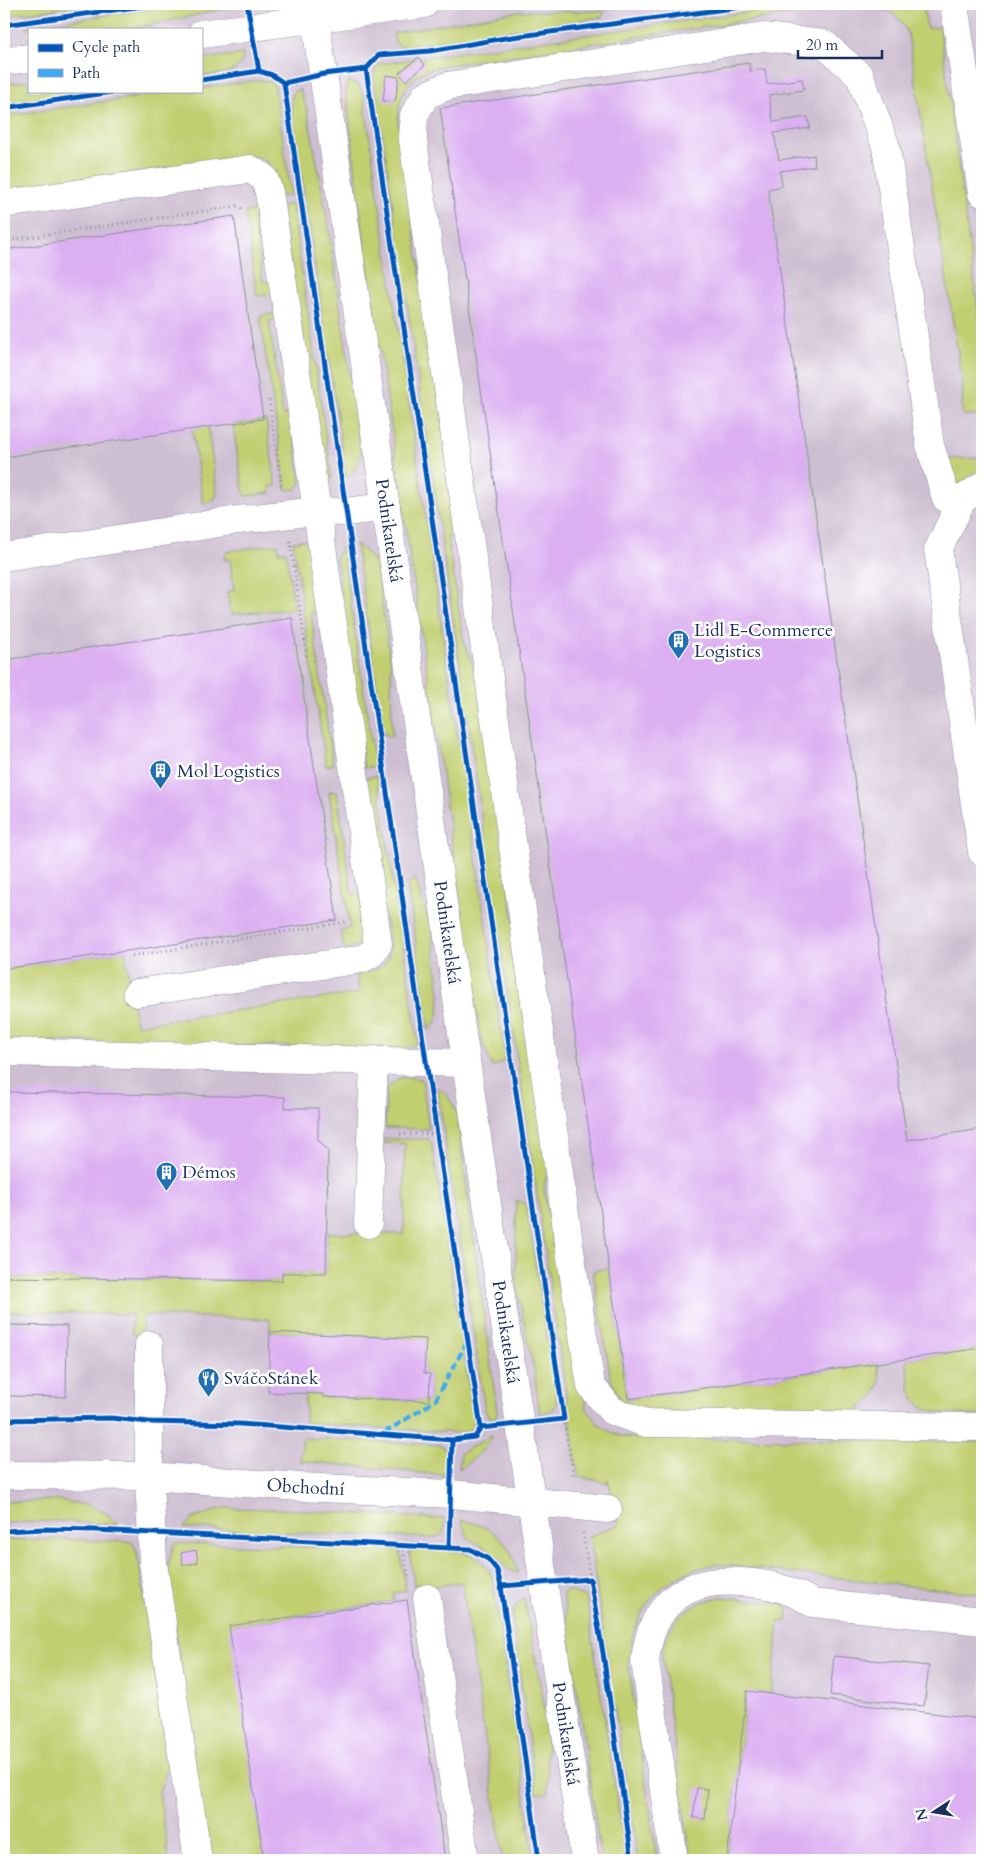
<svg xmlns="http://www.w3.org/2000/svg" width="986" height="1864" viewBox="0 0 986 1864" font-family="Cardo,serif">
<style>
.industrial{fill:#cebed1;fill-rule:evenodd}
.green{fill:#c1cf71;stroke:#6e7f68}
.building{fill:#dbaff1}
.lines{fill:none;stroke-linecap:round;stroke-linejoin:round}
.minor-casing{stroke:#8a8e9f;stroke-width:29}
.path{stroke:#8a8e9f;stroke-width:3;stroke-dasharray:1 4;stroke-linecap:butt}
.minor{stroke:#fff;stroke-width:28}
.quiet{stroke:#3fa9f5;stroke-width:4;stroke-dasharray:8 4;stroke-linecap:butt}
.cycleway-casing{stroke:#fff;stroke-width:8}
.cycleway{stroke:#0057b8;stroke-width:5}
.labels{text-anchor:middle;dominant-baseline:central;stroke-width:5;stroke-linejoin:round;paint-order:stroke}
.street-label{font-size:18px;fill:#1b2f5e;stroke:#fff}
.poi-label{font-size:18px;fill:#1b2f5e;stroke:#fff;text-anchor:start}
</style>
<rect width="100%" height="100%" fill="#fff"/>
<filter id="ink" filterUnits="userSpaceOnUse"><feTurbulence type="fractalNoise" baseFrequency=".02" numOctaves="2"/><feDisplacementMap in="SourceGraphic" scale="10" xChannelSelector="R" yChannelSelector="G"/><feConvolveMatrix kernelMatrix="1 2 1 2 8 2 1 2 1" color-interpolation-filters="sRGB"/></filter>
<filter id="wash" filterUnits="userSpaceOnUse"><feTurbulence type="fractalNoise" baseFrequency=".0096" numOctaves="4" result="noise"/><feDisplacementMap in="SourceGraphic" scale="20" xChannelSelector="R" yChannelSelector="G"/><feGaussianBlur stdDeviation="1.12" result="paint"/><feColorMatrix in="noise" values="0 0 0 0 0 0 0 0 0 0 0 0 0 0 0 0 0 1.4 0 .05"/><feComposite in="paint" operator="in"/></filter>
<g filter="url(#wash)">
<rect width="100%" height="100%" fill="#f9eee0"/>
<path class="industrial" d="M4,4H982V1860H4ZM29,29H201V91H29Z"/>
<g class="green">
<path d="M4,4H94L4,16Z"/>
<path d="M182,4H234L237,6L131,29L29,30L26,27Z"/>
<path d="M854,4H923L927,28L940,27L982,338V416L962,415L963,385L908,34C895,7 882,7 855,5Z"/>
<path d="M797,5L799,13L436,67C408,76 399,92 398,121L454,506L448,541L464,643L479,680L549,1165L544,1188L559,1281L569,1301L586,1407L597,1423L616,1435L632,1438L982,1442V1594L715,1564C659,1575 630,1611 629,1667L657,1860H638L589,1537L603,1530L619,1525L608,1479L607,1483L578,1476L374,77L375,69L379,64Z"/>
<path d="M518,11H605L602,17L401,47L395,43L393,33Z"/>
<path d="M243,54C243,75 217,74 201,76V59Z"/>
<path d="M260,80L271,82L275,87L291,195L280,196C275,172 276,160 249,156L4,192V116L179,91H201V88Z"/>
<path d="M29,81V91H92L4,104V84Z"/>
<path d="M348,81L359,85L364,98L505,1057L503,1062L492,1067L480,1036L362,226L346,92Z"/>
<path d="M300,89L307,110L328,222L361,453C358,463 355,472 346,477L291,104L293,93Z"/>
<path d="M292,204L332,479L326,477L323,474L281,206Z"/>
<path d="M261,209L262,215L254,217L263,282L272,281L273,294L257,296L245,212Z"/>
<path d="M276,313L277,319L269,321L283,415L291,413L301,482L296,489L286,490L260,316Z"/>
<path d="M266,420L276,486L270,487L271,493L246,496L243,491L233,425Z"/>
<path d="M208,427L217,494L213,501L203,503L192,429Z"/>
<path d="M982,446V479L951,493L943,459L982,458Z"/>
<path d="M303,540L309,543L320,612L311,613L333,765L326,766L293,542Z"/>
<path d="M278,544L279,552L286,551L294,609L231,614L227,592L234,590L230,559L224,560L225,553L229,551Z"/>
<path d="M356,544L369,555L376,565L379,581L391,664L392,737L384,734Z"/>
<path d="M342,547L375,766L364,768L336,557Z"/>
<path d="M377,776L418,1043L405,1049L4,1040V969L125,951L136,1025L359,993L357,974C375,970 384,971 390,951L364,778Z"/>
<path d="M337,791L352,894L360,893L365,927L364,943L344,950L341,930L350,928L329,792Z"/>
<path d="M415,878L431,927L440,995L439,1012L435,1023L429,1030L407,884Z"/>
<path d="M406,1077L422,1079L429,1129L385,1128L386,1089L397,1079Z"/>
<path d="M437,1087C447,1094 453,1102 457,1114L497,1411L495,1419L488,1416L485,1410Z"/>
<path d="M384,1139H429L432,1144L474,1422L472,1429L461,1433L305,1423V1393L322,1394L323,1397L429,1401L430,1374L424,1373L425,1339L270,1332V1319L143,1315L142,1332L137,1336L134,1335L132,1332V1314L4,1312V1277L281,1281L282,1273H326L327,1233L404,1234L405,1144L384,1143Z"/>
<path d="M516,1200L526,1204L556,1395V1404L553,1410L540,1414L534,1370L516,1283Z"/>
<path d="M609,1268L628,1399L878,1363C878,1369 880,1377 879,1383C876,1398 862,1408 849,1413L642,1411C621,1404 620,1400 611,1380L593,1271Z"/>
<path d="M982,1348V1415C962,1415 919,1417 912,1394C908,1383 908,1370 907,1359Z"/>
<path d="M492,1435C485,1451 474,1459 459,1469L461,1453Z"/>
<path d="M303,1438L441,1445C450,1452 446,1464 444,1475L300,1461Z"/>
<path d="M58,1500L88,1505L104,1511L119,1525L58,1521L4,1523V1502Z"/>
<path d="M223,1508L280,1509L445,1519C444,1533 444,1537 429,1538L183,1528L194,1518Z"/>
<path d="M461,1520C495,1527 509,1540 518,1573C502,1568 506,1565 496,1556C488,1548 478,1544 468,1538Z"/>
<path d="M63,1539L132,1542L136,1549L139,1563L169,1764L159,1792L169,1860H4V1540Z"/>
<path d="M174,1543L400,1550L406,1591L393,1593L394,1601L230,1626L264,1860H209L168,1580V1566Z"/>
<path d="M409,1550C442,1551 476,1543 492,1577L534,1860H503L462,1582L415,1589Z"/>
<path d="M565,1591H571L586,1598L587,1602L626,1860H601L563,1594Z"/>
<path d="M524,1597L544,1705L547,1745L548,1793H536L512,1615L516,1606Z"/>
<path d="M721,1597L784,1604L788,1609L787,1621L779,1622L771,1694L747,1692L727,1860H691L662,1656C668,1620 686,1604 721,1597Z"/>
</g>
<g id="blocks">
<g class="building">
<path d="M419,57L425,65L406,81L399,73Z"/>
<path d="M749,63L750,71L765,69L767,84L802,79L804,90L769,95L773,122L808,117L810,128L774,133L779,160L814,155L815,166L780,171L782,186L768,189L907,1140L982,1129V1348L628,1399L440,108Z"/>
<path d="M386,75L399,77L395,102L383,101Z"/>
<path d="M234,216L263,419L4,457V250Z"/>
<path d="M292,618L337,920L4,969V660Z"/>
<path d="M4,1092L285,1097V1108H318V1140L328,1150L326,1273H282V1281L4,1277Z"/>
<path d="M9,1325L67,1326L66,1397L8,1396L10,1387H4V1328H10Z"/>
<path d="M270,1332L426,1339L424,1373L430,1374L429,1401L323,1397L322,1394L268,1392Z"/>
<path d="M196,1550L198,1563L183,1565L181,1553Z"/>
<path d="M407,1600L445,1860H264L229,1626Z"/>
<path d="M834,1656L929,1666L924,1706L830,1695Z"/>
<path d="M747,1691L982,1719V1860H727Z"/>
<path d="M697,1788L708,1789L705,1819L693,1818Z"/>
</g>
</g>
</g>
<g filter="url(#ink)">
<use href="#blocks" fill-opacity="0" stroke="#8a8e9f" stroke-width="1"/>
<g class="lines">
<defs>
<g id="minor">
<path id="s1" d="M313,4L476,1130L585,1860"/>
<path d="M954,4L982,193"/>
<path d="M201,34L424,4"/>
<path d="M4,61L29,58"/>
<path d="M4,204L250,169L264,178L269,192L317,511L378,944L372,953L362,959L137,993"/>
<path d="M982,486L962,500L938,550L982,852"/>
<path d="M962,500L946,498L930,445L886,147L860,76L824,44L764,37L447,86L426,95L414,115L413,140L572,1264L591,1386L612,1411L646,1423L982,1427"/>
<path d="M4,557L238,520L317,511L346,512L386,507"/>
<path d="M4,1052L466,1063"/>
<path d="M368,1224L374,1060"/>
<path d="M149,1345V1476L153,1563L198,1860"/>
<path id="s2" d="M4,1475L149,1476L300,1487L451,1494L608,1509"/>
<path d="M427,1598L465,1860"/>
<path d="M674,1860L645,1661C651,1604 684,1578 740,1582C771,1584 787,1588 813,1603L982,1621"/>
</g>
</defs>
<use href="#minor" class="minor-casing"/>
<g class="path">
<path d="M4,241L238,206L241,208L242,211"/>
<path d="M269,400L282,488"/>
<path d="M290,541L307,656"/>
<path d="M132,956L345,922"/>
<path d="M400,1134H437"/>
<path d="M564,1419L574,1478"/>
<path d="M583,1533L590,1579"/>
<path d="M402,1545L409,1579"/>
</g>
<use href="#minor" class="minor"/>
<path class="quiet" d="M384,1433L435,1401L467,1342"/>
<defs>
<g id="cycleway">
<path d="M247,4L259,71"/>
<path d="M4,25L158,4"/>
<path d="M366,69L564,1419L481,1428"/>
<path d="M284,83L324,74L366,69L379,55L430,51L505,38L764,4"/>
<path d="M4,108L120,91"/>
<path d="M4,1420L111,1418L149,1422L240,1424L452,1440L475,1437L481,1428L426,1061L284,83L272,75L259,71L201,80"/>
<path d="M4,1531L44,1529L95,1530L470,1549L488,1559L497,1570L501,1586L539,1860"/>
<path d="M449,1548L452,1440"/>
<path d="M501,1586L590,1579L603,1653L632,1860"/>
</g>
</defs>
<use href="#cycleway" class="cycleway-casing"/>
<use href="#cycleway" class="cycleway"/>
</g>
</g>
<defs>
<symbol id="building-pin" viewBox="-11 -11 22 30"><path d="M0 17L-7.5 6A9.5 9.5 0 1 1 7.5 6Z" fill="#1f6fb2" stroke="#fff"/><path d="M-4-6H4V6H1V3H-1V6H-4ZM-2.5-4.3h1.7v1.8h-1.7ZM.8-4.3h1.7v1.8H.8ZM-2.5-1h1.7V.8h-1.7ZM.8-1h1.7V.8H.8Z" fill="#fff"/></symbol>
<symbol id="restaurant-pin" viewBox="-11 -11 22 30"><path d="M0 17L-7.5 6A9.5 9.5 0 1 1 7.5 6Z" fill="#1f6fb2" stroke="#fff"/><path d="M-5-6h1v4h1v-4h1v4h1v-4h1v5L-1.5 .5V6h-2V.5L-5-1ZM5-6V6H3V1.5H1.5Q1.5-4 5-6Z" fill="#fff"/></symbol>
</defs>
<g fill-rule="evenodd">
<use href="#building-pin" x="666" y="628" width="25" height="34"/>
<use href="#building-pin" x="148" y="758" width="25" height="34"/>
<use href="#building-pin" x="154" y="1160" width="25" height="34"/>
<use href="#restaurant-pin" x="196" y="1366" width="25" height="34"/>
</g>
<g class="labels">
<g class="street-label">
<text stroke="none"><textPath href="#s1" startOffset="532">Podnikatelská</textPath></text>
<text stroke="none"><textPath href="#s1" startOffset="938">Podnikatelská</textPath></text>
<text stroke="none"><textPath href="#s1" startOffset="1342">Podnikatelská</textPath></text>
<text stroke="none"><textPath href="#s2" startOffset="302">Obchodní</textPath></text>
<text stroke="none"><textPath href="#s1" startOffset="1748">Podnikatelská</textPath></text>
</g>
<g class="poi-label">
<text x="694" y="630">Lidl E-Commerce<tspan x="694" dy="21">Logistics</tspan></text>
<text x="177" y="771">Mol Logistics</text>
<text x="182" y="1172">Démos</text>
<text x="224" y="1378">SváčoStánek</text>
</g>
</g>
<rect width="986" height="1864" fill="none" stroke="#fff" stroke-width="20"/>
<rect x="28" y="28" width="175" height="65" fill="#ffffff" stroke="#a4acbf"/>
<rect x="38" y="44" width="25" height="8" fill="#0057b8" stroke="#a4acbf"/>
<text x="72" y="52" font-size="15" fill="#1b2f5e">Cycle path</text>
<rect x="38" y="69" width="25" height="8" fill="#3fa9f5" stroke="#a4acbf"/>
<text x="72" y="78" font-size="15" fill="#1b2f5e">Path</text>
<g transform="translate(934 1812) rotate(258)" stroke="#ffffff" stroke-width="4" paint-order="stroke">
<path d="M0-4L9 19L0 12L-9 19Z" fill="#1b2f5e"/>
<text y="-8" font-size="14" font-weight="bold" text-anchor="middle" fill="#1b2f5e">N</text>
</g>
<path d="M798 50v8h84v-8" fill="none" stroke="#1b2f5e" stroke-width="2.5"/>
<text x="806" y="50" font-size="15" fill="#1b2f5e" stroke="#ffffff" stroke-width="4" paint-order="stroke">20 m</text>
</svg>
